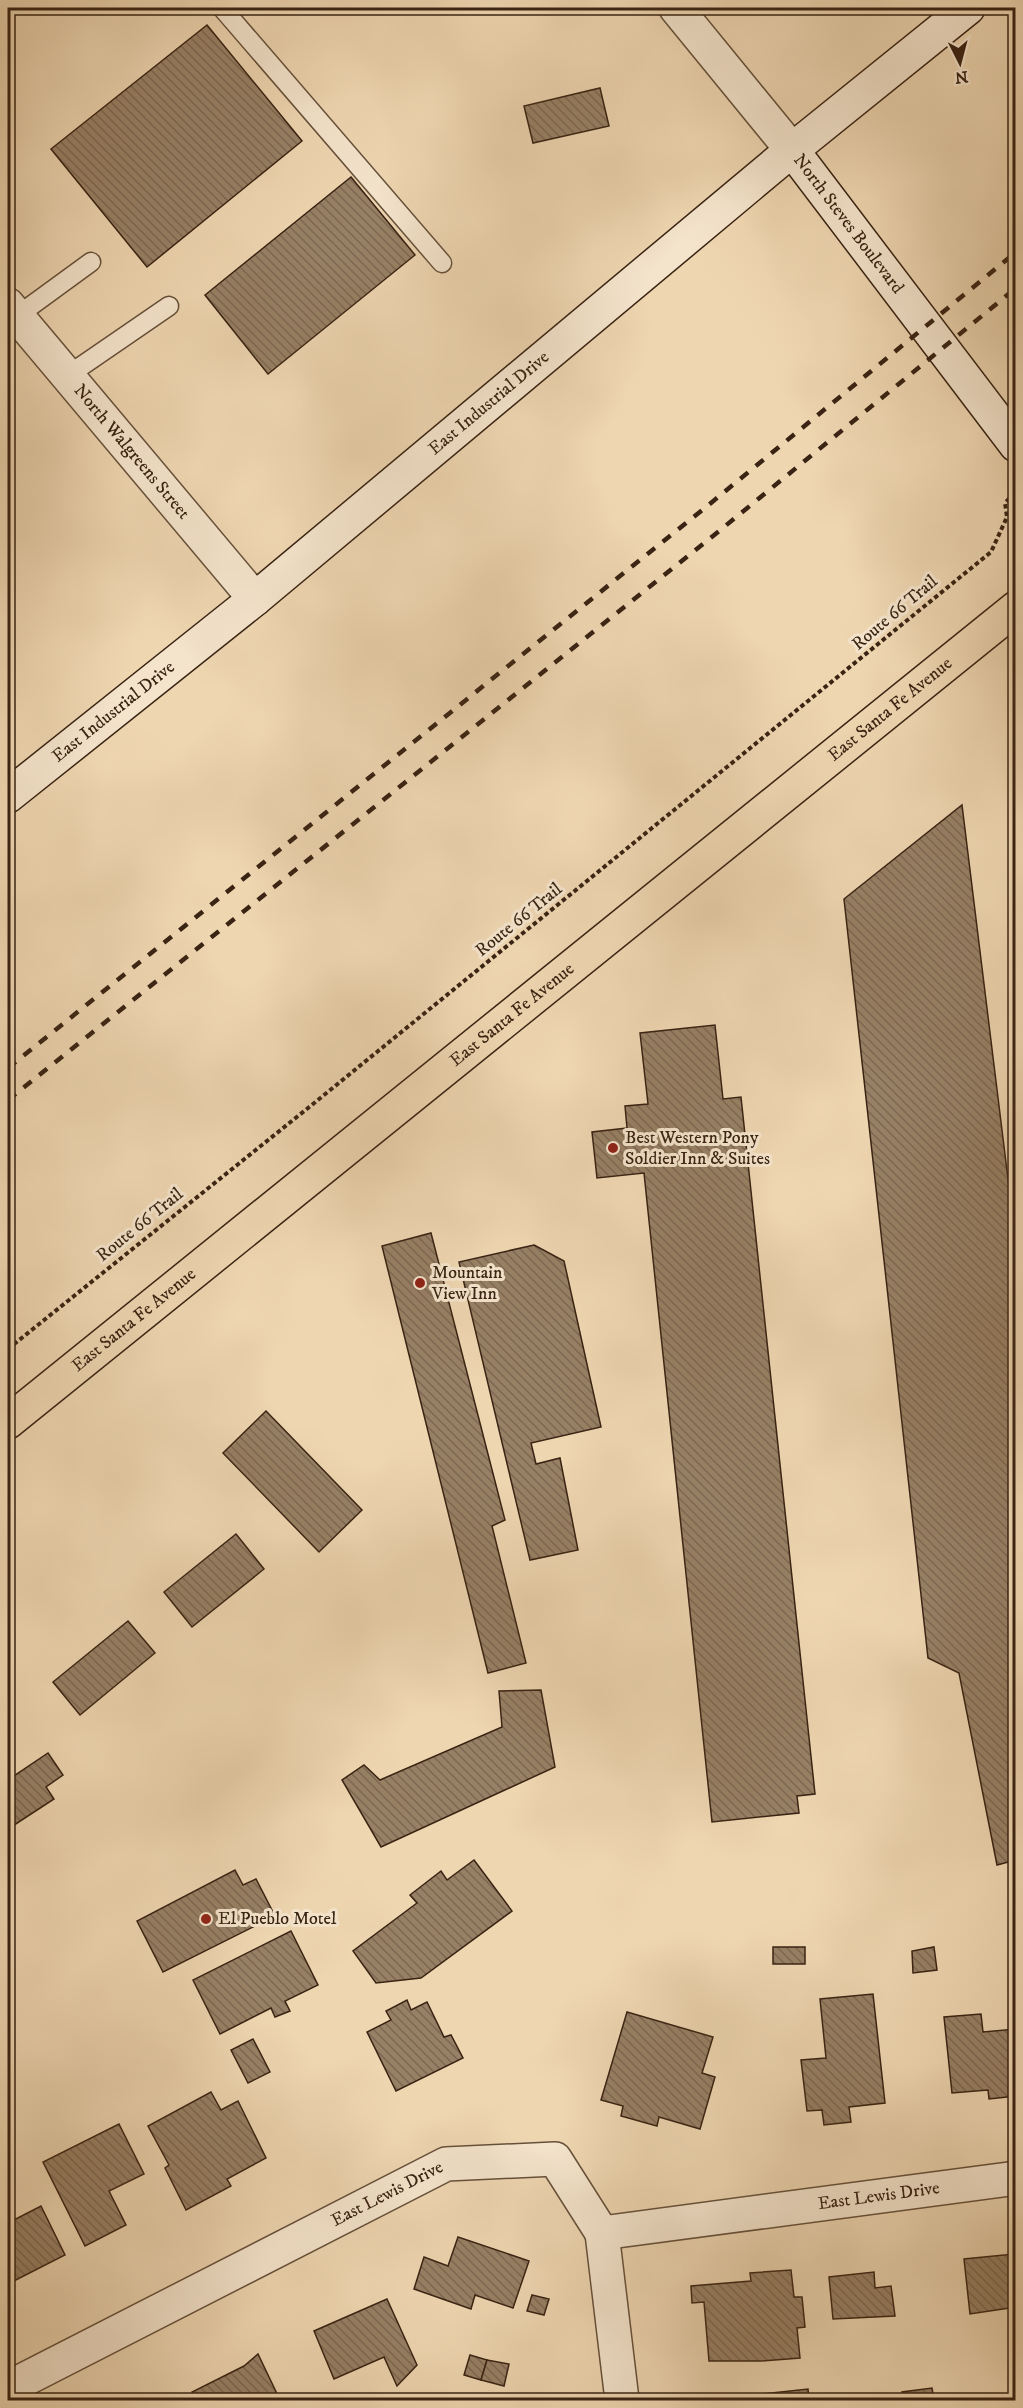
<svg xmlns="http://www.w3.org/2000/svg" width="1023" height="2408" viewBox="0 0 1023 2408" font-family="'IM FELL DW Pica',serif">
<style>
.building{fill:url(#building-back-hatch);stroke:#392313;stroke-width:1.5}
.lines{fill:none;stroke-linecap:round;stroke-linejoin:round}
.lane-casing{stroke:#66503a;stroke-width:21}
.street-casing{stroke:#66503a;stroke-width:36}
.secondary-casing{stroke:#392313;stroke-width:36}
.primary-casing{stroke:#392313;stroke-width:36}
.path{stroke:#392313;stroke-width:4;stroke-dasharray:4.5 3;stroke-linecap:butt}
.lane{stroke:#f4e4cc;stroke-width:18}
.street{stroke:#f4e4cc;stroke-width:33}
.secondary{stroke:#f4e4cc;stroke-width:33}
.primary{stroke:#eed6b1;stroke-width:33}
.rail{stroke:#392313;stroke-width:4.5;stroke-dasharray:10 10;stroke-linecap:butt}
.poi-dot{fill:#8f2418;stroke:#f4e4cc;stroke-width:2}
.labels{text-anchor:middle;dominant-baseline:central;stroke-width:6;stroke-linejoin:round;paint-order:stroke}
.street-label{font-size:18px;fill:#392313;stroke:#f4e4cc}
.poi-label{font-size:18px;fill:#392313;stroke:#f4e4cc;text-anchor:start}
</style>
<defs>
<pattern id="building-back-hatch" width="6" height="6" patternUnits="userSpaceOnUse" patternTransform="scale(1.5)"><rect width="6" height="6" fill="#978065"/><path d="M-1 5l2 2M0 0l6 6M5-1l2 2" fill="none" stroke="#7c6852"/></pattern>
</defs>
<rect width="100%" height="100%" fill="#eed6b1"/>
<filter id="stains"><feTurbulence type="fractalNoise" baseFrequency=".00333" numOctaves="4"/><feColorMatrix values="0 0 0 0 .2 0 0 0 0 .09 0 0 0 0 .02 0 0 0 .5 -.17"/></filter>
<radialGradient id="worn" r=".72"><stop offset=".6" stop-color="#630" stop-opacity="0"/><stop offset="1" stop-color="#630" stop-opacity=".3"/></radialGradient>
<g class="building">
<path d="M207,25L302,141L147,267L51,149Z"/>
<path d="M600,88L609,126L533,143L524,106Z"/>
<path d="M351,177L415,255L268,374L205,295Z"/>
<path d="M962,805L1016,1244V1860L997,1865L959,1673L928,1658L844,899Z"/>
<path d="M715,1025L723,1099L741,1097L815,1794L797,1796L799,1813L712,1822L644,1173L597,1178L592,1132L627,1128L625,1106L648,1104L640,1033Z"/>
<path d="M431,1233L505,1520L492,1526L526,1663L488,1673L382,1246Z"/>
<path d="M534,1245L564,1261L601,1427L531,1443L536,1464L560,1458L578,1550L530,1560L459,1262Z"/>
<path d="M266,1411L362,1510L319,1552L223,1453Z"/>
<path d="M236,1534L264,1569L192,1627L164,1592Z"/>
<path d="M128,1621L155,1653L80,1715L53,1682Z"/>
<path d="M541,1690L555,1767L381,1847L342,1780L364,1765L380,1780L502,1727L499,1691Z"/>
<path d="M48,1753L63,1775L46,1787L54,1799L8,1829V1780Z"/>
<path d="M474,1860L512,1911L421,1978L376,1983L353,1951L417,1903L410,1895L441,1871L447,1880Z"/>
<path d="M235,1870L243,1885L256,1879L275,1916L163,1972L137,1921Z"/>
<path d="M291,1931L318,1985L285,2001L290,2011L275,2017L271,2008L220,2034L193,1980Z"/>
<rect x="773" y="1947" width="32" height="17"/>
<path d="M934,1947L937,1970L913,1973L912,1951Z"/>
<path d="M873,1994L885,2103L849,2107L851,2122L824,2125L822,2110L807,2111L801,2060L826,2058L820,1999Z"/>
<path d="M407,2000L411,2010L427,2002L444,2037L451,2035L463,2058L396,2091L367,2032L391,2020L386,2011Z"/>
<path d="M627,2012L713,2037L702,2073L715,2077L700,2129L659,2117L657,2126L621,2116L623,2106L601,2100Z"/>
<path d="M981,2014L983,2032L1016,2029V2096L989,2099L988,2090L952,2093L944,2017Z"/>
<path d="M253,2039L270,2072L248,2083L231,2050Z"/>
<path d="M211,2092L221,2110L238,2101L266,2158L227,2179L231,2186L186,2210L165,2168L169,2165L148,2126Z"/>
<path d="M119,2124L144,2174L109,2191L126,2225L85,2246L43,2162Z"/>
<path d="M41,2206L65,2255L8,2284V2223Z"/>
<path d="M458,2237L529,2261L513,2308L475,2295L471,2309L414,2289L424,2257L448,2266Z"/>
<path d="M1014,2254L1016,2307L970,2314L964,2259Z"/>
<path d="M791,2270L794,2297H802L805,2327L797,2328L800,2358L761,2361H709L704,2302L692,2303L691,2286L751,2281L750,2273Z"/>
<path d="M874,2272L875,2288L891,2286L895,2316L833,2319L829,2277Z"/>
<path d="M532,2295L549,2299L544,2315L527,2311Z"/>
<path d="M387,2299L417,2365L397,2386L384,2357L334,2379L314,2331Z"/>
<path d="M258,2354L280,2400H196L192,2392L244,2366Z"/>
<path d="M470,2355L487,2360L481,2380L464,2375Z"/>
<path d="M487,2360L509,2364L504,2386L481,2380Z"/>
<path d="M932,2388L934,2400H903L902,2392Z"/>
<path d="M808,2389L809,2400H714V2399Z"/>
<path d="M531,2397V2400H494Z"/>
</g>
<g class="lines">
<defs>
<g id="lane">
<path d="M222,8L442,263"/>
<path d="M17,316L91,262"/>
<path d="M67,376L169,306"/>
</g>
<g id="street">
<path d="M676,8L792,150"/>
<path id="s1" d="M8,305L255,599"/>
<path d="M602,2233L622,2400"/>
<path id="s2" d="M8,2388L446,2164L555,2159L602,2233L1016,2178"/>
</g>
<g id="secondary">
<path id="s3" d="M792,150L1016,445"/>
<path id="s4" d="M8,796L255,599L792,150L968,8"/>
</g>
<g id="primary">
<path id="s5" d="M8,1422L1016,608"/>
</g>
</defs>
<use href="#lane" class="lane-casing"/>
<use href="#street" class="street-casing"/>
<use href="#secondary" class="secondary-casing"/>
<use href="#primary" class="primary-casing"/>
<path class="path" d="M8,1349L313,1104L991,552L1007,517L1005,503L1016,491"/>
<use href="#lane" class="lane"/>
<use href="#street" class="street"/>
<use href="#secondary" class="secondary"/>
<use href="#primary" class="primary"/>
<g class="rail">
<path d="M8,1068L706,507L1016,252"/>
<path d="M8,1100L713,536L1016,288"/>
</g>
</g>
<g class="poi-dot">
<circle cx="613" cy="1148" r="6"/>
<circle cx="420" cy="1283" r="6"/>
<circle cx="206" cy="1919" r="6"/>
</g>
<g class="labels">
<g class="street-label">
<text stroke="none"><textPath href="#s3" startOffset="93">North Steves Boulevard</textPath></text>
<text stroke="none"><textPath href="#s4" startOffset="621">East Industrial Drive</textPath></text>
<text stroke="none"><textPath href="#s1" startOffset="192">North Walgreens Street</textPath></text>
<text transform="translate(895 613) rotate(-40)">Route 66 Trail</text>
<text stroke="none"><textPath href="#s5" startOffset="1134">East Santa Fe Avenue</textPath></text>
<text stroke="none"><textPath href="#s4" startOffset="135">East Industrial Drive</textPath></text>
<text transform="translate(519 920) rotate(-39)">Route 66 Trail</text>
<text stroke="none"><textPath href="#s5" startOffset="648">East Santa Fe Avenue</textPath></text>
<text transform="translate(140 1225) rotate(-39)">Route 66 Trail</text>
<text stroke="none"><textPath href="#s5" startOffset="162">East Santa Fe Avenue</textPath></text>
<text stroke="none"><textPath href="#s2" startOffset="426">East Lewis Drive</textPath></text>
<text stroke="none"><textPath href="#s2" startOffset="968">East Lewis Drive</textPath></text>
</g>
<g class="poi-label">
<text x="625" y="1138">Best Western Pony<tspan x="625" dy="21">Soldier Inn &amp; Suites</tspan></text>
<text x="432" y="1273">Mountain<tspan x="432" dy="21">View Inn</tspan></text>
<text x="218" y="1919">El Pueblo Motel</text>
</g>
</g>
<rect width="1023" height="2408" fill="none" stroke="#eed6b1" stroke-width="30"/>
<rect x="9" y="9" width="1005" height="2390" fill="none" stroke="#392313" stroke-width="3"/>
<rect x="15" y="15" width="993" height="2378" fill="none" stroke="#392313" stroke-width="1.5"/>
<g transform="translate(960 63) rotate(174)" stroke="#f4e4cc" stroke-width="4.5" paint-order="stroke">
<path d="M0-4.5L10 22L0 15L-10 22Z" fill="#392313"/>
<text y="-9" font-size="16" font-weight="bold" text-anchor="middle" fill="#392313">N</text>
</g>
<rect width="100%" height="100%" filter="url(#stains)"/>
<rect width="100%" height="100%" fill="url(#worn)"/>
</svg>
